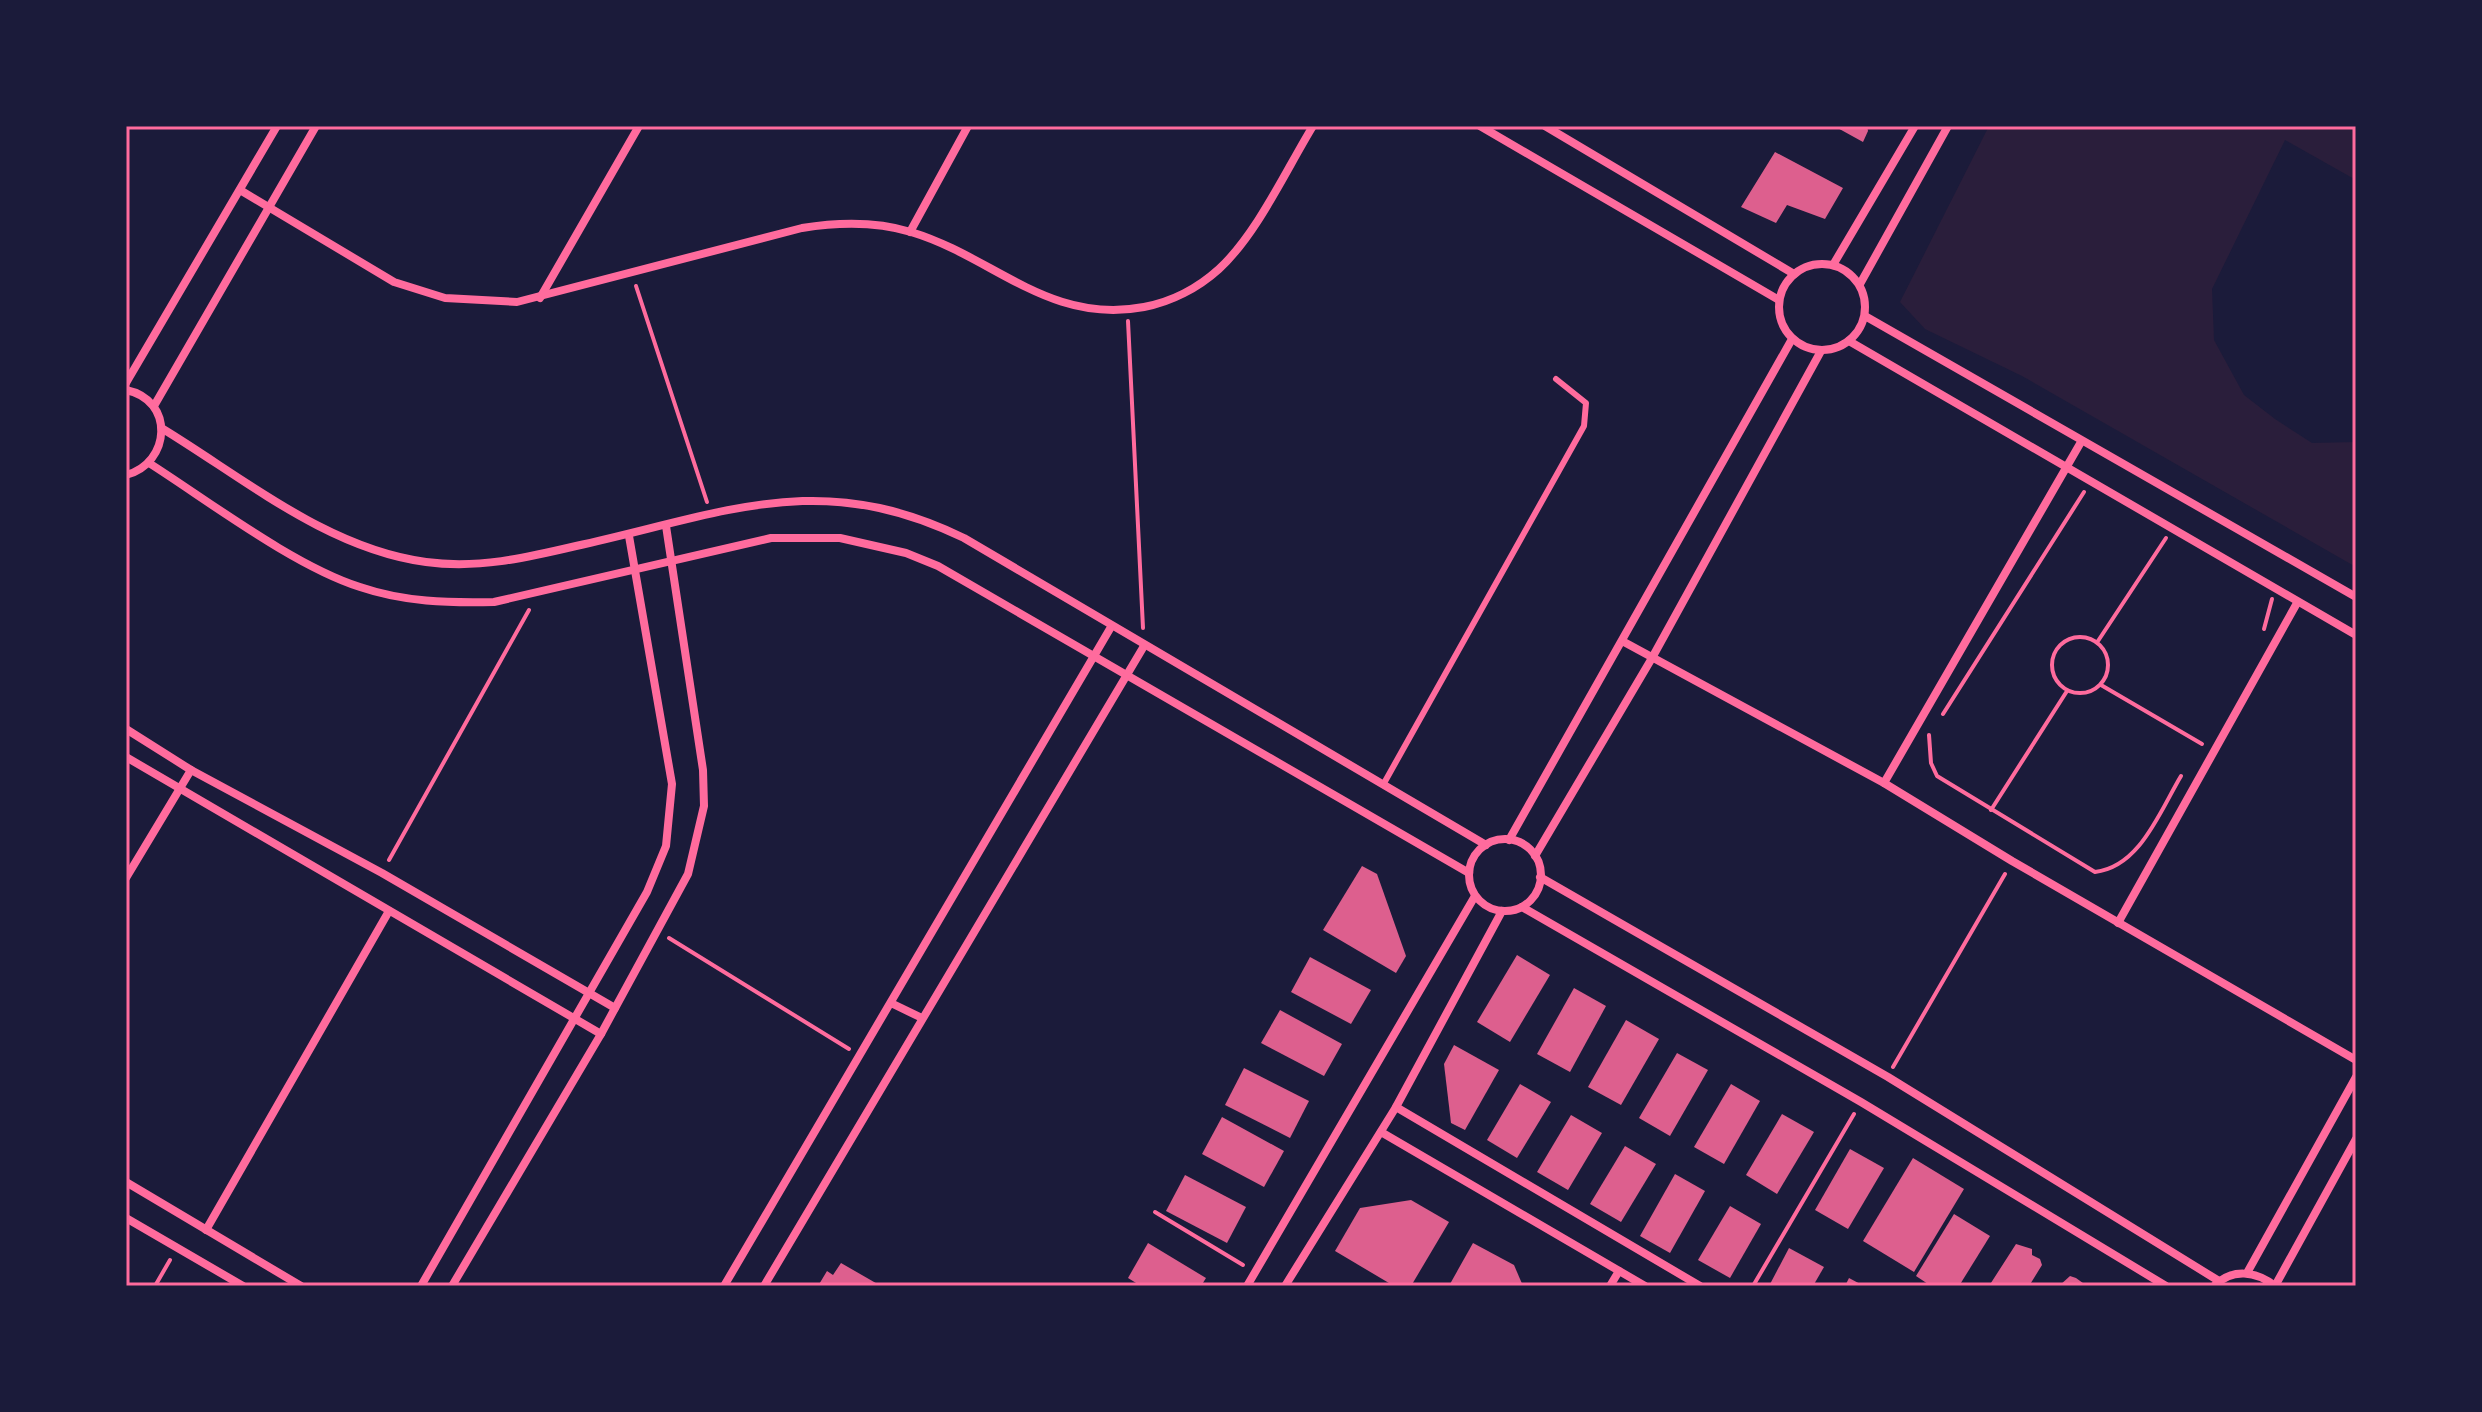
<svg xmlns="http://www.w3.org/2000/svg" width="2482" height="1412" viewBox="0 0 2482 1412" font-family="'Source Sans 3',sans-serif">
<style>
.green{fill:#2a1e3b}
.building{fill:#dd5f8e}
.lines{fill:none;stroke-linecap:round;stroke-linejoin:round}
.path{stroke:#ff6b9d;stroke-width:4}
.service{stroke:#ff6b9d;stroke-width:6}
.minor{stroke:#ff6b9d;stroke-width:8}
.neatline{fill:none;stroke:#ff6b9d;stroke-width:3}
</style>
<rect width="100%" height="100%" fill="#1b1b3a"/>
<path class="green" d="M1989,126H2356V180L2285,140L2212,289L2214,340L2244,395L2275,419L2312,443L2356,442V567L2022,376L1925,329L1900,302Z"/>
<g class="building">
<path d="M1834,126H1867L1868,131L1863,142Z"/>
<path d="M1775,152L1843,188L1825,219L1787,205L1776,223L1741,207Z"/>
<path d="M1362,866L1377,874L1406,956L1396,973L1323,930Z"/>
<path d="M1517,955L1550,975L1510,1042L1477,1022Z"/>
<path d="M1310,957L1371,990L1351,1024L1291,992Z"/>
<path d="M1574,988L1606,1006L1570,1072L1537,1054Z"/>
<path d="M1280,1010L1342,1044L1324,1076L1261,1043Z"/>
<path d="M1626,1020L1659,1039L1621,1105L1588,1087Z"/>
<path d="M1454,1045L1499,1070L1465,1130L1451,1123L1444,1064Z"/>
<path d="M1677,1053L1708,1070L1670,1136L1639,1118Z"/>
<path d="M1244,1068L1309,1101L1290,1138L1225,1105Z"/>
<path d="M1520,1084L1551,1102L1517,1158L1487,1140Z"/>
<path d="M1731,1084L1760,1101L1724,1164L1694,1147Z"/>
<path d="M1782,1114L1814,1132L1777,1194L1746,1175Z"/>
<path d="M1571,1115L1602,1133L1568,1190L1537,1172Z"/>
<path d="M1222,1117L1284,1151L1264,1187L1202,1154Z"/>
<path d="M1625,1146L1656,1164L1621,1222L1590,1204Z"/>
<path d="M1850,1149L1884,1168L1848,1229L1815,1210Z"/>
<path d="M1913,1158L1964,1189L1914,1272L1863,1241Z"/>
<path d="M1675,1174L1705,1191L1670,1253L1640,1236Z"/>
<path d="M1185,1175L1246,1207L1227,1243L1166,1211Z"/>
<path d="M1411,1200L1449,1222L1411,1286H1394L1335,1251L1360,1208Z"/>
<path d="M1730,1206L1761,1224L1730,1278L1698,1260Z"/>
<path d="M1954,1214L1990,1236L1959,1286H1931L1916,1276Z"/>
<path d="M1148,1243L1206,1278L1201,1286H1141L1128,1278Z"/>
<path d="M1473,1243L1514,1265L1523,1286L1450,1284Z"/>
<path d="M2016,1244L2032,1249V1255L2040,1259L2042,1265L2029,1286H1989Z"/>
<path d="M1789,1248L1824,1267L1813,1286H1769Z"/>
<path d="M841,1263L881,1286H818L827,1271L833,1275Z"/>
<path d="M2070,1276L2076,1278L2087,1286H2059Z"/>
<path d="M1849,1278L1864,1286H1845Z"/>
</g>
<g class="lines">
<g class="path">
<path d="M636,286L707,502"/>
<path d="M1128,321L1143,628"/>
<path d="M2264,629L2272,599"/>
<circle cx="2080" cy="665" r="28"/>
<path d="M2098,641L2166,538"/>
<path d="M2101,685L2202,744"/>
<path d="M1943,714L2084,492"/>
<path d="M1929,735L1931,763L1937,776L2095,872C2140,867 2160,811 2181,776"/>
<path d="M1991,810L2067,691"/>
<path d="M389,860L529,610"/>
<path d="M669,938L849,1049"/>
<path d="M1893,1067L2005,874"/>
<path d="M1155,1212L1243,1265"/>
<path d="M155,1286L170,1260"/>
<path d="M1753,1286L1854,1114"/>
</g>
<path class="service" d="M1383,785L1584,426L1586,403L1556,379"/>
<g class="minor">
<path d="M1480,126L1779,300"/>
<path d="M1545,126L1794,274"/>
<path d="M240,190L394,282L445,298L517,302L802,228C839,222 875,221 911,232C994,257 1049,325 1144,307C1171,302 1198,288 1219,269C1257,234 1286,170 1313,126"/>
<path d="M910,232L968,126"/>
<circle cx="1822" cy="307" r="43"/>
<path d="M1833,265L1915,126"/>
<path d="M1860,284L1948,126"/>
<path d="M540,298L639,126"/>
<path d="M1865,316L2356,597"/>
<path d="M1849,341L2356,635"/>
<path d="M126,383L277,126"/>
<path d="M126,390C175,400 171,463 126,475"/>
<path d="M154,406L316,126"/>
<path d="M163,429C245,479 328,549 426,562C478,569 525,558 576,546C723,514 818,467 964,538L1486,845"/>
<path d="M149,463C210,502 294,566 360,587C404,602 448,603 494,602L771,538H840L906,553L938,566L1469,873"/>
<path d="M1624,642L1884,783L2012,861L2356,1060"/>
<path d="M126,729L191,770L382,873L615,1008"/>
<path d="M126,757L601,1034"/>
<path d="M1884,783L2081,442"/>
<circle cx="1505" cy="875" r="36"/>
<path d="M1509,840L1792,339"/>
<path d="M1535,856L1652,658L1821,351"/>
<path d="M1540,877L1888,1077L2219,1281"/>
<path d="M126,878L191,770"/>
<path d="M1522,907L1861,1102L2166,1286"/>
<path d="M2118,923L2297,603"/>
<path d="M893,1004L922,1018"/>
<path d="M1396,1107L1700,1286"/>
<path d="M1381,1132L1645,1286"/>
<path d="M126,1182L301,1286"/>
<path d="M126,1218L243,1286"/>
<path d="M206,1230L389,911"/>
<path d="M2247,1273L2356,1077"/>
<path d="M421,1286L647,892L666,846L672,784L629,536"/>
<path d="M452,1286L601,1034L688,874L704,806L703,770L666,526"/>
<path d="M724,1286L1111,627"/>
<path d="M764,1286L1144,646"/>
<path d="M1247,1286L1475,896"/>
<path d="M1285,1286L1396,1107L1502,911"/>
<path d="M1610,1286L1619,1271"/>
<path d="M2214,1286C2232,1268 2256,1271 2275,1286"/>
<path d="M2275,1286L2356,1139"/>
</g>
</g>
<rect width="2482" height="1412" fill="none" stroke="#1b1b3a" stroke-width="256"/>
<rect x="128" y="128" width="2226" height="1156" class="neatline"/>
</svg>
